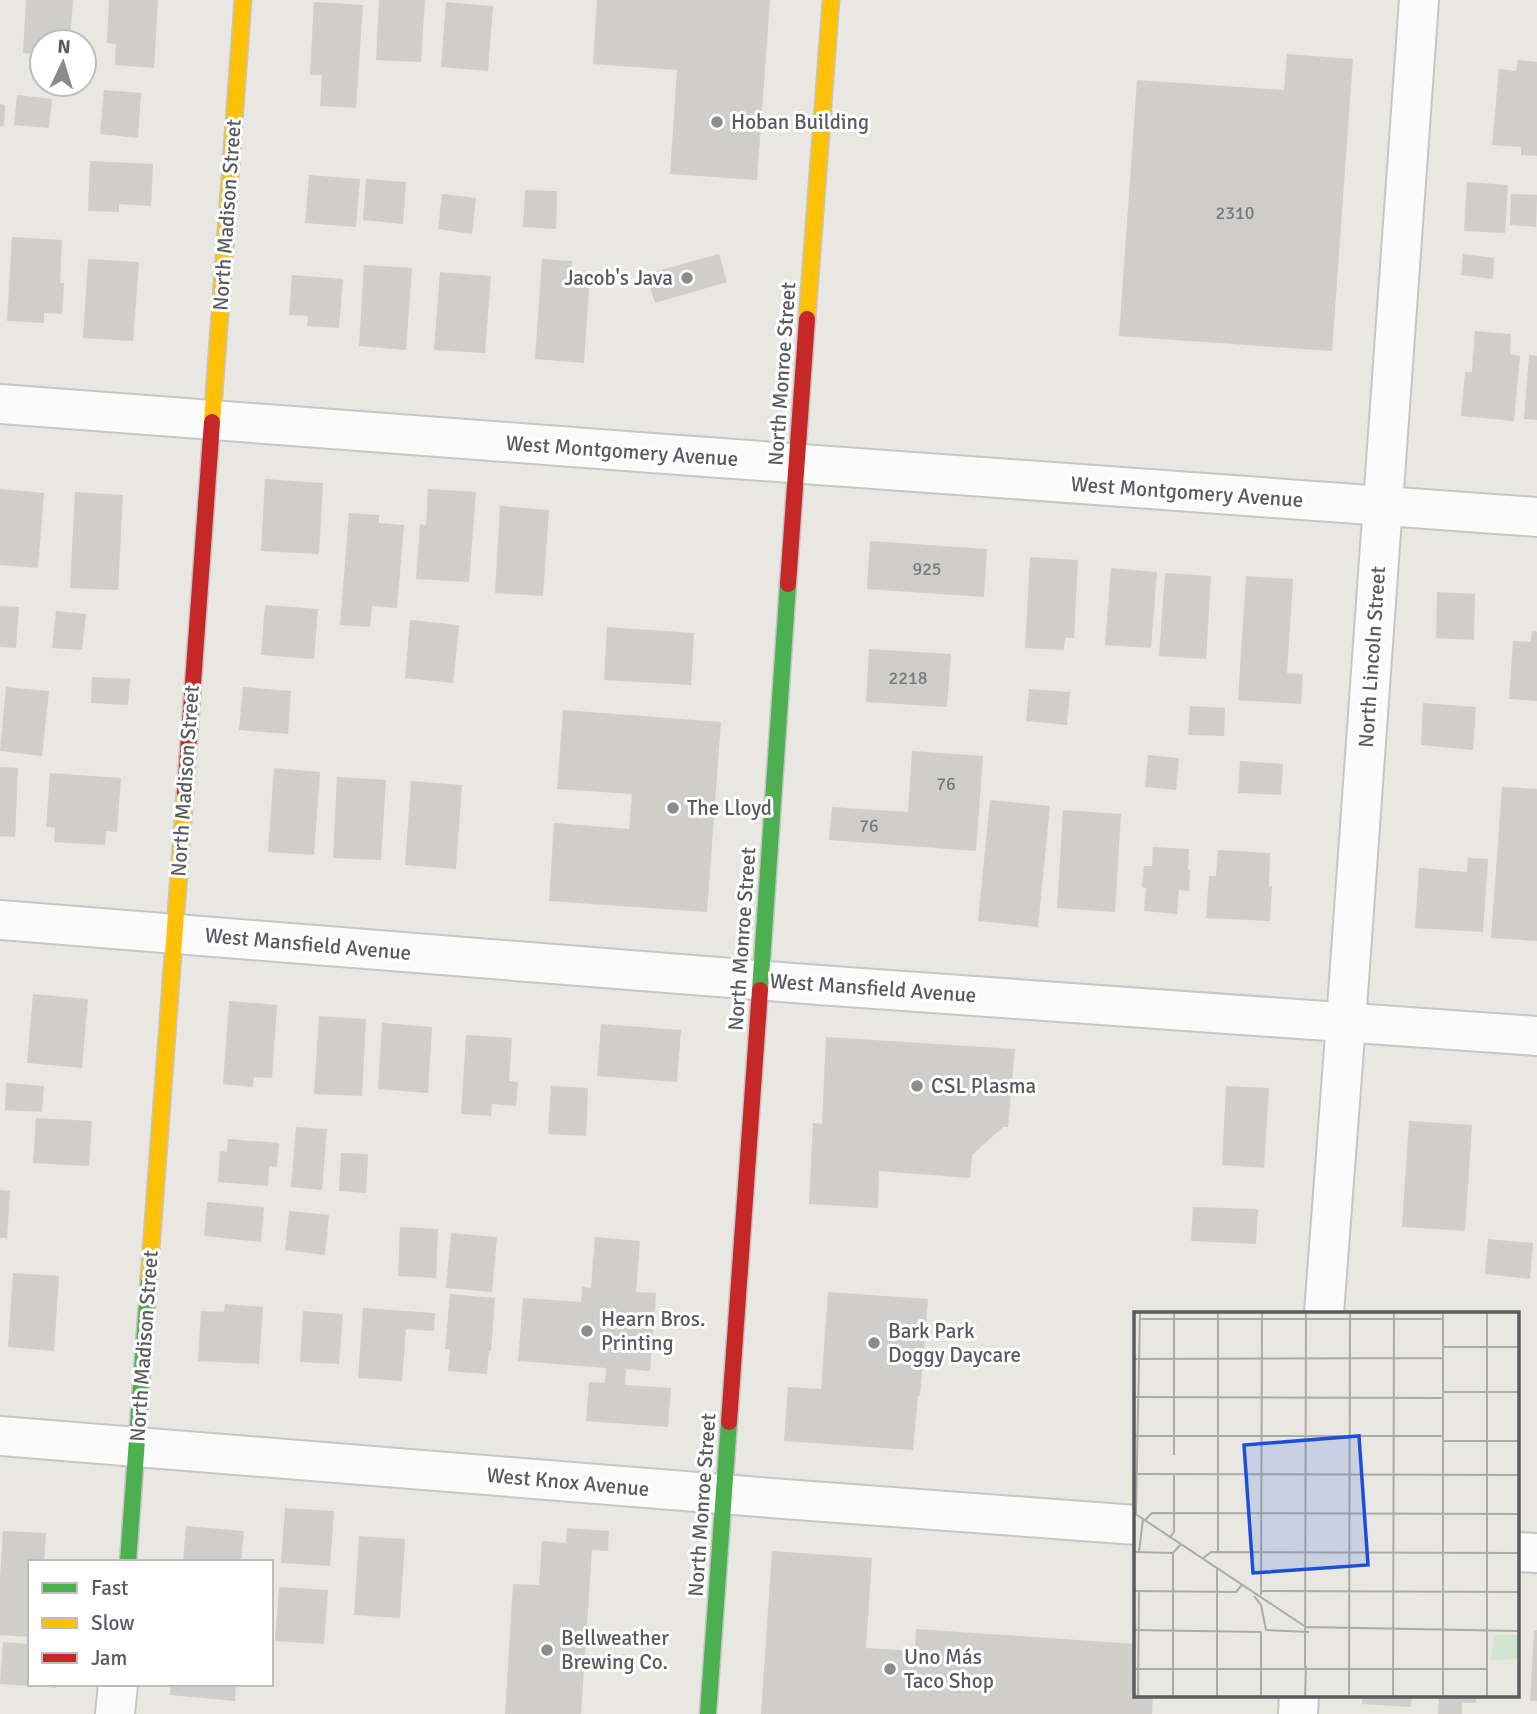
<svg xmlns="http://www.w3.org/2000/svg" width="1537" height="1714" viewBox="0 0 1537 1714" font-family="Signika,sans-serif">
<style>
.building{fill:#cfcecb}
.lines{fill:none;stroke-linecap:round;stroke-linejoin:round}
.street-casing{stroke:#c5c6c5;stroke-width:42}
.fast-casing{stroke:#c5c5c4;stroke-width:19}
.slow-casing{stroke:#c5c5c4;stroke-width:19}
.jam-casing{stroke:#c5c5c4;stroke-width:19}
.street{stroke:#fcfbfb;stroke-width:38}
.fast{stroke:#4caf50;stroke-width:16}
.slow{stroke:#ffc107;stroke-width:16}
.jam{stroke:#c62828;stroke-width:16}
.poi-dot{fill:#8b8c8e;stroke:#fff;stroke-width:2.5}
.labels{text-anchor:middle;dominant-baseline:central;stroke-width:6;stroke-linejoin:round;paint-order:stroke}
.number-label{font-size:18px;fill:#78797c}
.poi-label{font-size:21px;fill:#595b60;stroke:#fff;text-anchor:start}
.street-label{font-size:21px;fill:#595b60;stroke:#fff}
.inset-road{fill:none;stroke:#ababaa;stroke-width:2}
.view{fill:#1d4ed8;fill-opacity:0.15;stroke:#1d4ed8;stroke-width:3.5}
.inset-edge{fill:none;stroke:#595b60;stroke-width:3.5}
</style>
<rect width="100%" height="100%" fill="#e8e7e2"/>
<g class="building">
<path d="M26,0H73L70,42H42V55L23,53Z"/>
<path d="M109,0H158L154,68L115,65L116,44L107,43Z"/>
<path d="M379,0H425L421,62L376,60Z"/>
<path d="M597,0H770L757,180L670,174L677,70L593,64Z"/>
<path d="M314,2L363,5L356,108L320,106L322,75H310Z"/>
<path d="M446,2L493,6L488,71L441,67Z"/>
<path d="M1287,54L1353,59L1332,351L1119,336L1137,80L1284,90Z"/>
<path d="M1518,60L1537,62V156L1521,155V147L1492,145L1499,69L1516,71Z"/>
<path d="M104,90L141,93L138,138L100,134Z"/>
<path d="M17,95L52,99L49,128L14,125Z"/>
<path d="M0,104L5,105L4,126H0Z"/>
<path d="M90,161L153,164L151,206L119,204V212L88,211Z"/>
<path d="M309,175L360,179L356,227L305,223Z"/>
<path d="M366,179L406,182L403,224L363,220Z"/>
<path d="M1467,182L1508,185L1505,233L1464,231Z"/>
<path d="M525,190L557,191L556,229L523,227Z"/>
<path d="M442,194L476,198L472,234L438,229Z"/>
<path d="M1511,194L1537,195L1536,227L1510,225Z"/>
<path d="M12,237L62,240L60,283H64L62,314L44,313V323L7,321Z"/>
<path d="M719,254L727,282L655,303L646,274Z"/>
<path d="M1463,254L1494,258L1493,279L1461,275Z"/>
<path d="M88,259L139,262L133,341L83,338Z"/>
<path d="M542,259L572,261L571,271L590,273L584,363L535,359Z"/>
<path d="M364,265L412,268L406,350L359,346Z"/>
<path d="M440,272L491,276L485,353L434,350Z"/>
<path d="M292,275L343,279L339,328L307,326L308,316L289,315Z"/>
<path d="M1475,331L1511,334L1510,354L1520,356L1514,421L1461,416L1465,372H1472Z"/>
<path d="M1529,355L1537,356V420L1524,419Z"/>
<path d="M265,479L323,483L319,554L261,551Z"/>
<path d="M0,489L44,493L38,568L0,565Z"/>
<path d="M428,489L476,492L469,582L416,579L420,524L426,525Z"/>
<path d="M75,492L123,495L118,590L70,588Z"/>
<path d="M500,506L549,510L543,596L495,593Z"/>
<path d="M349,513L379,515V523L404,525L397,608L372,606L370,627L340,625Z"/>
<path d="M870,541L987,549L984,597L867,589Z"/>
<path d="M1030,557L1078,560L1074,638H1065L1064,650L1025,648Z"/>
<path d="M1111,568L1157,572L1151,648L1105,645Z"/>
<path d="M1165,573L1211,576L1206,659L1159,656Z"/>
<path d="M1246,576L1293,579L1287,673L1303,674L1301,704L1238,700Z"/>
<path d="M1437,592L1475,594L1474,640L1436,638Z"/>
<path d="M265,605L318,609L314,659L261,655Z"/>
<path d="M0,606L19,607L16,648L0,647Z"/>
<path d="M56,611L86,614L82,650L52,648Z"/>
<path d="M410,620L459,625L453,683L405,678Z"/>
<path d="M607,627L694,633L691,685L604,680Z"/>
<path d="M1532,631L1537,632V701L1509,699L1513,641L1531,642Z"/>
<path d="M869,649L951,654L947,707L866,702Z"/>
<path d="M92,677L130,679L128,705L91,703Z"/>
<path d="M6,687L49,691L42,756L0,751Z"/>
<path d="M243,687L291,691L288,734L239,730Z"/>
<path d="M1029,689L1070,692L1067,725L1026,721Z"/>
<path d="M1423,703L1476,707L1473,750L1421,745Z"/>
<path d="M1190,706L1225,708L1224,736L1188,735Z"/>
<path d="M563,710L721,722L707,912L549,901L554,823L629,829L632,794L557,789Z"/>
<path d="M912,751L983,756L976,851L829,840L832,807L908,812Z"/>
<path d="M1148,755L1179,758L1176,790L1145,787Z"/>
<path d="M1240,761L1283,764L1281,795L1238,793Z"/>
<path d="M0,767L18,768L15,837L0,836Z"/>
<path d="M274,768L320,772L314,855L268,852Z"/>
<path d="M50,773L121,778L117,832L106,831L105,845L54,842L55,828L46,827Z"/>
<path d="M337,777L386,780L381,860L333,858Z"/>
<path d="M411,781L462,785L456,869L405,865Z"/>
<path d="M1502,787L1537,789V941L1491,938Z"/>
<path d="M990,800L1050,806L1038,927L978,921Z"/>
<path d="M1063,810L1121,814L1115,912L1057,908Z"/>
<path d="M1153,847L1189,849L1188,870H1190L1189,891L1179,890L1177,914L1144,911L1146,888L1142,887L1144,866H1152Z"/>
<path d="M1218,850L1270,853L1269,886H1272L1270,921L1206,918L1209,876H1216Z"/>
<path d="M1468,858L1488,859L1483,932L1415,928L1419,868L1467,872Z"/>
<path d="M33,994L88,999L82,1068L27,1063Z"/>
<path d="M229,1001L277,1005L272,1078L254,1077L253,1087L223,1084Z"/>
<path d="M319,1016L366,1019L362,1096L314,1094Z"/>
<path d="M382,1023L432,1027L428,1093L378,1089Z"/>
<path d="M601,1024L681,1030L677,1082L597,1076Z"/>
<path d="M466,1035L512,1038L509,1081L518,1082L516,1106L492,1104L491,1116L461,1114Z"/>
<path d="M826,1037L1015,1049L1008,1127H1003L972,1155L970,1178L879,1171L878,1208L809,1204L813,1123L822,1124Z"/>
<path d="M6,1083L44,1086L42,1112L5,1110Z"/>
<path d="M551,1086L588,1088L586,1136L548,1134Z"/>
<path d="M1226,1086L1269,1088L1264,1168L1222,1165Z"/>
<path d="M36,1118L92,1121L89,1166L33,1163Z"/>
<path d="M1409,1121L1472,1125L1465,1231L1402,1227Z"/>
<path d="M296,1127L327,1129L322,1190L291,1187Z"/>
<path d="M228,1139L279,1143L277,1167L269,1166L268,1186L218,1182L220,1151L227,1152Z"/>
<path d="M341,1153L368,1154L366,1193L339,1191Z"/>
<path d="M0,1190L10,1191L7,1238H0Z"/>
<path d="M207,1202L264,1207L261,1242L204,1236Z"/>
<path d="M1193,1207L1258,1209L1256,1244L1191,1241Z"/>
<path d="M289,1211L329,1215L325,1255L285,1250Z"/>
<path d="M400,1227L438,1229L436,1278L398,1276Z"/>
<path d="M451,1233L497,1237L492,1292L446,1288Z"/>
<path d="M595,1237L640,1241L636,1292L656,1293L650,1371L626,1369L625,1385L671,1388L668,1427L586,1421L589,1382L605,1383L606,1368L518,1361L523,1298L581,1302L582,1287L591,1288Z"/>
<path d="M1488,1239L1533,1243L1530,1279L1485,1274Z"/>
<path d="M13,1273L59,1276L54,1351L8,1347Z"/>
<path d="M828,1292L928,1299L920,1396H918L913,1450L784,1441L788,1387L821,1389Z"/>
<path d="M450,1294L495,1298L491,1351H489L487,1374L448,1371L450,1349H445Z"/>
<path d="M225,1304L263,1307L259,1364L198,1361L201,1311L224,1312Z"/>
<path d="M363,1308L435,1313L434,1331L406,1329L402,1381L358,1378Z"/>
<path d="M303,1311L343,1314L339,1364L300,1362Z"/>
<path d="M285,1508L334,1511L330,1566L281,1563Z"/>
<path d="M186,1526L244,1531L241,1562H183Z"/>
<path d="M567,1528L609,1531L608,1551L592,1550L581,1714H505L513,1584L539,1585L542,1541L566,1543Z"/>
<path d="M3,1531L46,1533L44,1562H30V1637L0,1635V1577Z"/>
<path d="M359,1536L405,1539L400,1618L354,1615Z"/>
<path d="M772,1551L872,1558L866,1648L915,1651L916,1629L1136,1644V1695H1153L1152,1714H761Z"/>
<path d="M279,1587L328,1590L324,1644L275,1641Z"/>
<path d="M1534,1630H1537V1701H1530Z"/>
<path d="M3,1642L30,1644V1686L0,1684Z"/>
<path d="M36,1684H56V1688L36,1686Z"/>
<path d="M171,1684H236L235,1701L170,1695Z"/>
<path d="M1363,1695H1412L1411,1707L1362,1704Z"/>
<path d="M1439,1695H1476V1703H1462V1714H1438Z"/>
</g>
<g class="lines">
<defs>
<g id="street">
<path d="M0,404L652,453L1537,517"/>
<path d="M0,920L819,985L1537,1036"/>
<path d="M1324,1313L1346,1022L1419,0"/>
<path d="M0,1436L784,1499L1136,1525"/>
<path d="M1518,1552L1537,1553"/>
<path d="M115,1714L118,1684"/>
<path d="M1298,1714L1299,1695"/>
</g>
<g id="fast">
<path d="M760,990L788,584"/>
<path d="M128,1562L149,1277"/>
<path d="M708,1714L729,1422"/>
</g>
<g id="slow">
<path d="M807,319L831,0"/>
<path d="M212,422L243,0"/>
<path d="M149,1277L185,793"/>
</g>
<g id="jam">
<path d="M788,584L807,319"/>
<path d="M185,793L212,422"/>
<path d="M729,1422L760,990"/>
</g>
</defs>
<use href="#street" class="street-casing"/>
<use href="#fast" class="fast-casing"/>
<use href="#slow" class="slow-casing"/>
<use href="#jam" class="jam-casing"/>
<use href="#street" class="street"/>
<use href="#fast" class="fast"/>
<use href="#slow" class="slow"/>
<use href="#jam" class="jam"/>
</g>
<g class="poi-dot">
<circle cx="717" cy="122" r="7"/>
<circle cx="687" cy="278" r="7"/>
<circle cx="673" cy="808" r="7"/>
<circle cx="917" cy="1086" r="7"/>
<circle cx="587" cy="1331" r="7"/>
<circle cx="874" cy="1343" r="7"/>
<circle cx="547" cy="1650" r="7"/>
<circle cx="890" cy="1669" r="7"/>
</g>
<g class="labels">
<g class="number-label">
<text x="1235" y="213">2310</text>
<text x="927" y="569">925</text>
<text x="908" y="678">2218</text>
<text x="946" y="784">76</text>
<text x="869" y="826">76</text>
</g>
<g class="poi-label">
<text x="731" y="122">Hoban Building</text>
<text x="673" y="278" text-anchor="end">Jacob's Java</text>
<text x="687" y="808">The Lloyd</text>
<text x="931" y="1086">CSL Plasma</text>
<text x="601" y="1319">Hearn Bros.<tspan x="601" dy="24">Printing</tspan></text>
<text x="888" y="1331">Bark Park<tspan x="888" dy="24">Doggy Daycare</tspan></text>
<text x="561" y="1638">Bellweather<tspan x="561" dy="24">Brewing Co.</tspan></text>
<text x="904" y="1657">Uno Más<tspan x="904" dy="24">Taco Shop</tspan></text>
</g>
<g class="street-label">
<text transform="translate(227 215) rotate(-86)">North Madison Street</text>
<text transform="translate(782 374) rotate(-86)">North Monroe Street</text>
<text transform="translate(622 451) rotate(4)">West Montgomery Avenue</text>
<text transform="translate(1187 492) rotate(4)">West Montgomery Avenue</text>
<text transform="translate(1372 657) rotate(-86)">North Lincoln Street</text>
<text transform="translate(185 781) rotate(-86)">North Madison Street</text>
<text transform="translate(742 939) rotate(-86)">North Monroe Street</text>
<text transform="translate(308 944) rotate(5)">West Mansfield Avenue</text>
<text transform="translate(873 988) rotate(4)">West Mansfield Avenue</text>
<text transform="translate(144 1346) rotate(-86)">North Madison Street</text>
<text transform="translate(568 1482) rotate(5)">West Knox Avenue</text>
<text transform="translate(702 1505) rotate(-86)">North Monroe Street</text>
</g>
</g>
<g transform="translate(1134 1312)">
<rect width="385" height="385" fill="#e8e7e2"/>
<path d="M360,323H385V347L357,348Z" fill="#d0e4d0"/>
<path class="inset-road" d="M6,7H309M309,35H385M0,47L309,46M309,80H385M0,85L309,86M0,124H309M309,129H385M40,143V0M0,162L385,163M0,201L172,315L385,319M2,202L6,0M11,208L18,201L385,202M36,225L40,220V162M0,240L39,241L47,232M5,240L9,207M84,240V0M68,247L77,240L385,241M0,279L102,280L108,273M126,279L385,280M127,283L128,0M120,284L127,293L132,318L175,320M0,318L127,320M127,320V385M0,357H353M171,357L172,0M4,385L5,279M39,385V241M83,385V257M171,385L172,354M215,385L216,0M259,385L260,0M309,385V0M353,385V0"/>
<path class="view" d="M225,124L234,253L119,261L110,133Z"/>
<rect width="385" height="385" class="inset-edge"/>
</g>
<rect x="28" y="1560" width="245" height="126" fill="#ffffff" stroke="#bdbdbf" stroke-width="2"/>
<rect x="42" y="1583" width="35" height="10" fill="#4caf50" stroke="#bdbdbf" stroke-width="2"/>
<text x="91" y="1595" font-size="21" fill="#595b60">Fast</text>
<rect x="42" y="1618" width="35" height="10" fill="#ffc107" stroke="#bdbdbf" stroke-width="2"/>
<text x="91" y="1630" font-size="21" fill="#595b60">Slow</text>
<rect x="42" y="1653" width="35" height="10" fill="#c62828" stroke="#bdbdbf" stroke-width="2"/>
<text x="91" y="1665" font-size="21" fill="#595b60">Jam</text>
<g transform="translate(63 63) rotate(4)"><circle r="33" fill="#ffffff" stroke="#bdbdbf" stroke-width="2"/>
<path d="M0-5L12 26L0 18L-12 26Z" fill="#8b8c8e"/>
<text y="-10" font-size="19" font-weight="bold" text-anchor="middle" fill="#595b60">N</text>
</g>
</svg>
